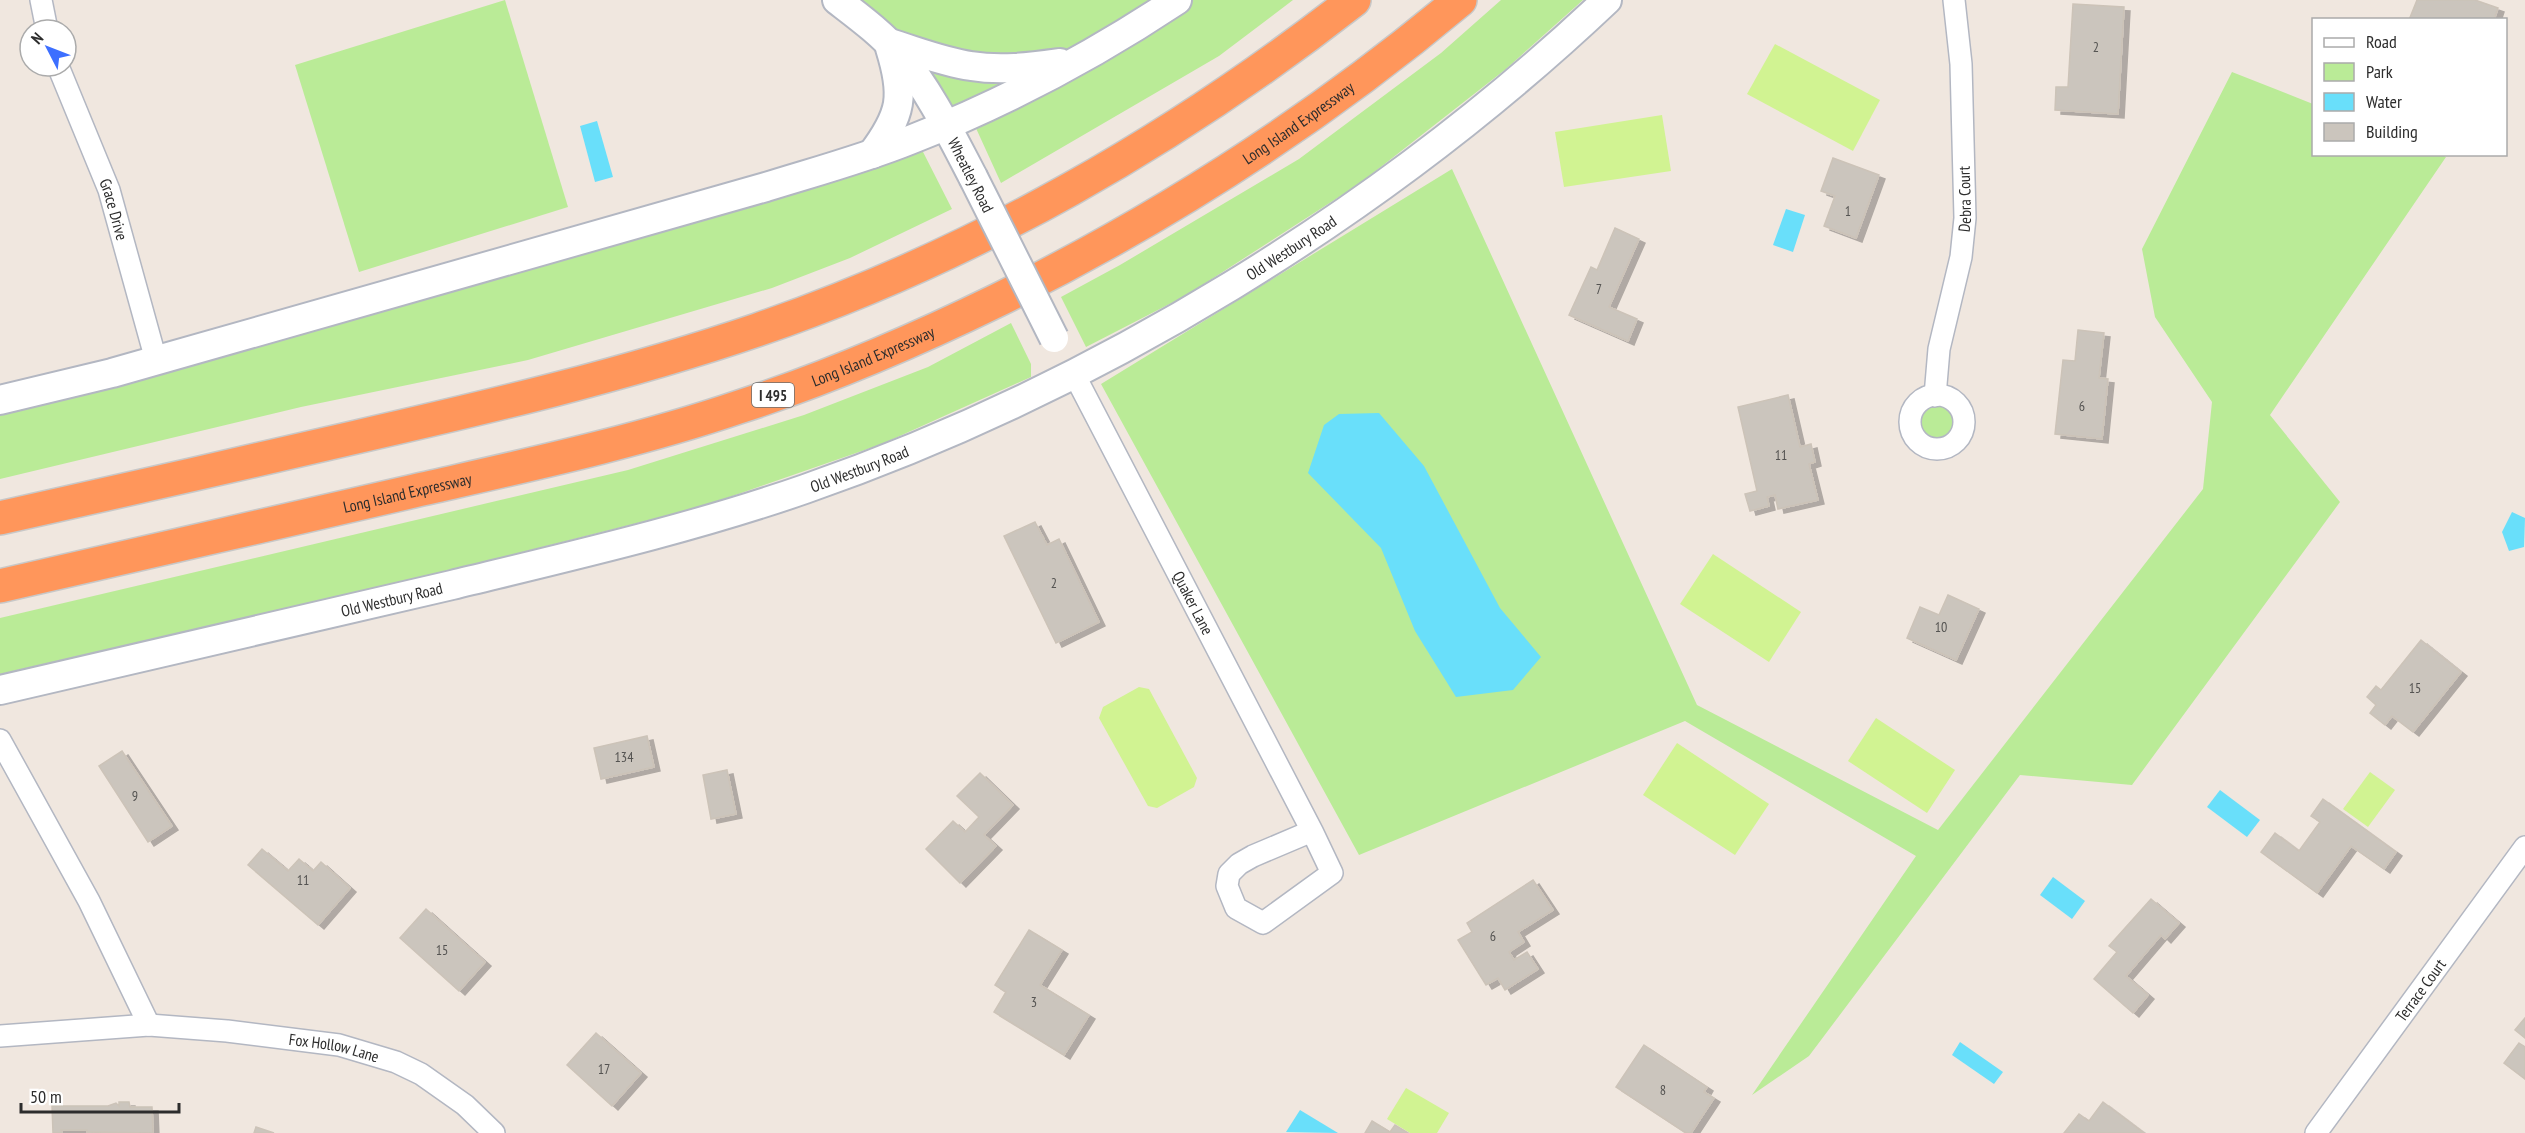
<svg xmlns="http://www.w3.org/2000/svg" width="2525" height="1133" viewBox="0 0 2525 1133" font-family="'PT Sans Narrow',sans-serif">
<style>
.green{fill:#baeb97}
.pitch{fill:#d1f392}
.water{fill:#69dffa}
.building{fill:#cbc5bd;stroke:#ccc3b8;stroke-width:1.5;filter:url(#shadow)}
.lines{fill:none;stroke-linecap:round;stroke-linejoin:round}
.street-casing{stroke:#b3b7c2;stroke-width:24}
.secondary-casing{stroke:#b3b7c2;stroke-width:32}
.highway-casing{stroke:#c8c8c8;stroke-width:36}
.street{stroke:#fff;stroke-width:21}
.secondary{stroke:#fff;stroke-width:28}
.highway{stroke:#ff965b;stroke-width:33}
.secondary-bridge-casing{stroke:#b3b7c2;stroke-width:32;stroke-linecap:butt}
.secondary-bridge{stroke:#fff;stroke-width:28}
.labels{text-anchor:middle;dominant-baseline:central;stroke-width:4.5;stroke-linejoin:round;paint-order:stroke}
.number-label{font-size:14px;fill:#545351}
.shield{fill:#fff;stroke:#6c6c6c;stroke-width:1.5}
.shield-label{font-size:15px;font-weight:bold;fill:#2d2d2d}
.street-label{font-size:16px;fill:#2d2d2d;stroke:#fff}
</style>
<defs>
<filter id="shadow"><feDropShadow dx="6" dy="4" stdDeviation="0" flood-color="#0004"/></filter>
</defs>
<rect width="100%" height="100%" fill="#f0e7df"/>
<g class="green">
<path d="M505,0L568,207L359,272L295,65Z"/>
<path d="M862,0H1177L946,125L853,13Z"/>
<path d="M1193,0H1293L1219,56L1001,183L975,126L1101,62Z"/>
<path d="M1501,0H1583L1506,69L1359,184L1187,295L1086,347L1061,297L1120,265L1299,159L1441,53Z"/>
<path d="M2232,72L2313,104L2314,154H2440L2446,157L2270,415L2340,502L2132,785L2020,775L1809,1056L1752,1095L1916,856L1685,721L1359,855L1101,384L1452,169L1697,705L1938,830L2203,489L2212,402L2155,317L2142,249Z"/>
<path d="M920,146L952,209L850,258L772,288L528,360L301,407L0,479V410Z"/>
<path d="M1011,323L1031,364V377L882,444L701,507L448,571L0,674V618L628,470L804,415L928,367Z"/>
<circle cx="1937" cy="423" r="18"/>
</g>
<g class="pitch">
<path d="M1775,44L1880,100L1853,151L1747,94Z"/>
<path d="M1662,115L1671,171L1564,187L1555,132Z"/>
<path d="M1713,554L1801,612L1769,662L1680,604Z"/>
<path d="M1139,687L1149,689L1197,778L1194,787L1157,808L1148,806L1099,718L1103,707Z"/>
<path d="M1876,718L1955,770L1927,813L1848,761Z"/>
<path d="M1677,743L1769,804L1735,855L1643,795Z"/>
<path d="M2370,772L2395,790L2368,827L2343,809Z"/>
<path d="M1406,1088L1449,1113L1437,1133H1410L1387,1119Z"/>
</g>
<g class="water">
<path d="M597,121L613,177L595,182L580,126Z"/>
<path d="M1786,209L1805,215L1793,252L1773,245Z"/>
<path d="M1379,413L1424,466L1500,608L1541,657L1513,690L1456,697L1415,631L1381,548L1308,473L1324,425L1339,414Z"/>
<path d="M2512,512L2525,518L2524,547L2509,551L2502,532Z"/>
<path d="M2220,790L2260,820L2247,837L2207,807Z"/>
<path d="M2053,877L2085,901L2072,919L2040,895Z"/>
<path d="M1960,1042L2003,1072L1994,1084L1952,1055Z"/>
<path d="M1300,1110L1338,1133L1286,1132Z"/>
</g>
<g class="building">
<path d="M2417,0H2475L2498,8L2494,20H2409Z"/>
<path d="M2073,4L2124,7L2118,114L2055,110L2056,87H2068Z"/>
<path d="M1833,158L1879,175L1856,238L1824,226L1835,196L1821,191Z"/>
<path d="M1615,228L1639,239L1609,307L1637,319L1628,341L1569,315L1591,267L1597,270Z"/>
<path d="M2078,330L2104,333L2099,378L2108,379L2102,439L2055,434L2063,360L2075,361Z"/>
<path d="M1788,395L1800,447L1811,444L1815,462L1809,464L1818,500L1778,509L1775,495L1767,497L1769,506L1750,511L1745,494L1757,491L1738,407Z"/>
<path d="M1035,522L1047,545L1059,539L1099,622L1056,643L1004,536Z"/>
<path d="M1948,595L1979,609L1956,660L1907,638L1920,607L1939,615Z"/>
<path d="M2421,640L2461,672L2413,732L2392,716L2385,725L2370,713L2376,705L2367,697L2376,686L2381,690Z"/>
<path d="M647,736L654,767L601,779L594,748Z"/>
<path d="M122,751L172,826L148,842L99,766Z"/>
<path d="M727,770L736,814L711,819L703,775Z"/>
<path d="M980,773L1013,805L984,835L996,846L960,883L926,849L953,821L965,832L979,817L957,796Z"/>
<path d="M2323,799L2396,852L2384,869L2351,846L2317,893L2261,852L2275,833L2299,851L2320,822L2311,816Z"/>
<path d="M262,849L288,871L299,859L313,871L321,862L350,888L318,925L248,865Z"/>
<path d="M1533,880L1553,910L1518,932L1524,942L1509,952L1514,960L1527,952L1538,969L1505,990L1498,978L1486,985L1458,940L1472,932L1467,923Z"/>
<path d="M2151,899L2179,923L2165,939L2161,935L2126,976L2148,995L2133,1013L2094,979L2117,952L2109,946Z"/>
<path d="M426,909L485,962L459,991L400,938Z"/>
<path d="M1029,930L1062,950L1040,985L1089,1015L1064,1055L994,1012L1006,992L995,985Z"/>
<path d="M2525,1018V1038L2515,1030Z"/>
<path d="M596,1033L641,1073L612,1106L567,1065Z"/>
<path d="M2519,1043L2525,1047V1079L2504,1063Z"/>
<path d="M1644,1045L1707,1087L1704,1092L1714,1098L1691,1133H1686L1616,1087Z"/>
<path d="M119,1102H129L130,1107H152L153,1133L87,1132V1130H61L62,1133H53L52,1106H108L116,1103L119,1106Z"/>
<path d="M2103,1102L2144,1133H2064L2079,1114L2089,1121Z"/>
<path d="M1372,1121L1390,1132L1395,1125L1408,1133H1365Z"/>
<path d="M256,1127L274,1133H254Z"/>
</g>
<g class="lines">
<defs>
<g id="street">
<path d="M41,0L47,30"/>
<path id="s1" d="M58,66L109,190L156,360"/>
<path id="s2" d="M1074,374L1312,831L1332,873L1263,923L1236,908L1227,886L1229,874L1239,864L1253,856L1312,831"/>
<circle cx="1937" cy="422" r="27"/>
<path id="s3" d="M1935,396L1939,349L1961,257L1965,218L1961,64L1954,0"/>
<path d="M0,740L89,901L149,1025"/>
<path id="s4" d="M0,1036L149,1025L227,1031L339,1045L396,1062L421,1074L465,1105L494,1133"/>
<path id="s5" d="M2316,1133L2525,847"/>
</g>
<g id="secondary">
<path d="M837,0C859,17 881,33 899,54C930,91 951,135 973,177"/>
<path d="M889,43C916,51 943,62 971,66C1001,71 1030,67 1060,63"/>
<path d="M872,154C902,114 905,96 890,48"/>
<path d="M0,400L112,373L766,187C814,172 863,159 910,140C1004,103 1093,56 1177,0"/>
<path id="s6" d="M0,690C151,655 302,621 452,585C571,556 690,529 805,489C1096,388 1384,211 1607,0"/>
</g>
<g id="highway">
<path d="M0,518C117,492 235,465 352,438C488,407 625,375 757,330C973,256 1175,140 1354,0"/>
<path id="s7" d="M0,586C138,554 276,523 414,491C523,466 633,443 739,407C828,378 914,341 998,300C1164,218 1318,119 1460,0"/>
</g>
</defs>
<use href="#street" class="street-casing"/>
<use href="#secondary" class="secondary-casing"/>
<use href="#highway" class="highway-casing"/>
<use href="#street" class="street"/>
<use href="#secondary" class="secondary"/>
<use href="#highway" class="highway"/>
<defs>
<path id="secondary-bridge" d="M973,177L1054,338"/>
</defs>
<use href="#secondary-bridge" class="secondary-bridge-casing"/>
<use href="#secondary-bridge" class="secondary-bridge"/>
</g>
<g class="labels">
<g class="number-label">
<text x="2096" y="47">2</text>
<text x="1848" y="211">1</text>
<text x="1599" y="289">7</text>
<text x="2082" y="406">6</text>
<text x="1781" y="455">11</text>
<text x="1054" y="583">2</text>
<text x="1941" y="627">10</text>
<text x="2415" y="688">15</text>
<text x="624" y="757">134</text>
<text x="135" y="796">9</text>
<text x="303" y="880">11</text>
<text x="1493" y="936">6</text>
<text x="442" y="950">15</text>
<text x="1034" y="1002">3</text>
<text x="604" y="1069">17</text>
<text x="1663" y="1090">8</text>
</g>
<rect class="shield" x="752" y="383" width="42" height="24" rx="4.5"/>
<g class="shield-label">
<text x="773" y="395">I 495</text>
</g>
<g class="street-label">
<text stroke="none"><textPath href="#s7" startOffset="1390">Long Island Expressway</textPath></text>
<text transform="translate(971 175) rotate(63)">Wheatley Road</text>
<text stroke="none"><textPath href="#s3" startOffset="200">Debra Court</textPath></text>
<text stroke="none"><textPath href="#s1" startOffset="154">Grace Drive</textPath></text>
<text stroke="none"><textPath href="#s6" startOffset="1374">Old Westbury Road</textPath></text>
<text stroke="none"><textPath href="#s7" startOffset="904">Long Island Expressway</textPath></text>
<text stroke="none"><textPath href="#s6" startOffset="888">Old Westbury Road</textPath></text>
<text stroke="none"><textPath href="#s7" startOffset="418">Long Island Expressway</textPath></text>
<text stroke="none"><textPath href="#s6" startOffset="402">Old Westbury Road</textPath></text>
<text stroke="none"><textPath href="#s2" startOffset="258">Quaker Lane</textPath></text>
<text stroke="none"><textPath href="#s5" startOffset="177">Terrace Court</textPath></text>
<text stroke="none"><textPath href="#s4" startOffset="336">Fox Hollow Lane</textPath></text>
</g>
</g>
<rect x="2312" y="18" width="195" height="138" fill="#ffffff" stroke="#ababab" stroke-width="1.5"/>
<rect x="2324" y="38" width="30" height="9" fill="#ffffff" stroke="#ababab" stroke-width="1.5"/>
<text x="2366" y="48" font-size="18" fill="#2d2d2d">Road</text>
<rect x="2324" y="63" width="30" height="18" fill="#baeb97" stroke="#ababab" stroke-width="1.5"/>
<text x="2366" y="78" font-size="18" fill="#2d2d2d">Park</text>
<rect x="2324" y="93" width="30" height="18" fill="#69dffa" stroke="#ababab" stroke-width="1.5"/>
<text x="2366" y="108" font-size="18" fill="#2d2d2d">Water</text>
<rect x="2324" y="123" width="30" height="18" fill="#cbc5bd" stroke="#ababab" stroke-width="1.5"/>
<text x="2366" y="138" font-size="18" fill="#2d2d2d">Building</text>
<g transform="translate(48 48) rotate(312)"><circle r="28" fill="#ffffff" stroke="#ababab" stroke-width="1.5"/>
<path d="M0-4.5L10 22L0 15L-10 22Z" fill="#3d6fff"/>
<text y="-9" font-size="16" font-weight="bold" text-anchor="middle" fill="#2d2d2d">N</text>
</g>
<path d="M21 1103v9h158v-9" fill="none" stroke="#2d2d2d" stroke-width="3"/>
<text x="30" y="1103" font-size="18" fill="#2d2d2d" stroke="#ffffff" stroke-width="4.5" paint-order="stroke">50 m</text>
</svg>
